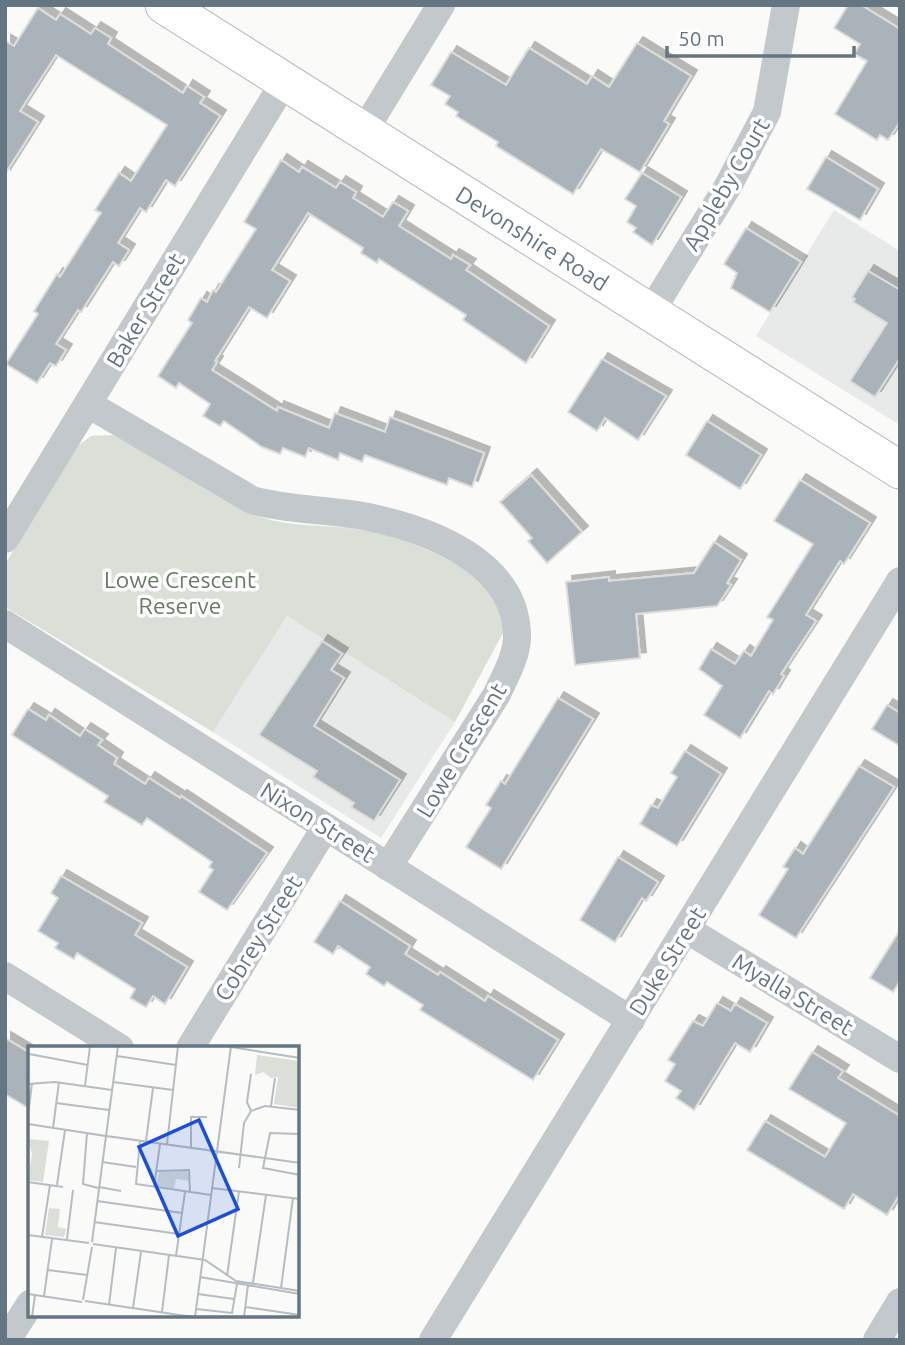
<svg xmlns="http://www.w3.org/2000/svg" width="905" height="1345" viewBox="0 0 905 1345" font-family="Ubuntu,sans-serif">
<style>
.built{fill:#e8e9e9}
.green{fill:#dadfd7}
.building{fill:#aab3b9;stroke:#dcdcda;stroke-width:2;filter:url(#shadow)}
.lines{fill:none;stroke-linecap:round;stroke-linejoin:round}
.major-casing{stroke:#b5babe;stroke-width:39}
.minor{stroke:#c3c8cc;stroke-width:28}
.major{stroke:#fff;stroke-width:37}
.labels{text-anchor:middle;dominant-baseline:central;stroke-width:7;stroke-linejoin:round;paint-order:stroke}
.street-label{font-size:23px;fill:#657683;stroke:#fff}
.park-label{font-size:23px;fill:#687a64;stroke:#fff}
.inset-road{fill:none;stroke:#b5bdc2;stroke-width:2}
.view{fill:#1d4ed8;fill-opacity:0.15;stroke:#1d4ed8;stroke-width:3.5}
.inset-edge{fill:none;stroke:#657683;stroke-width:3.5}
</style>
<defs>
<filter id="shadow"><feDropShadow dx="6" dy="-6" stdDeviation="0" flood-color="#0004"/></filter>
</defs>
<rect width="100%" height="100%" fill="#fafaf8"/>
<g class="built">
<path d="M834,210L900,251V425L756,336Z"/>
<path d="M287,616L455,722L381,838L213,732Z"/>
</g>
<path class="green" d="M112,435C163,455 205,495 256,515C288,528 322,524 355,529C398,535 496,567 504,617C505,621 503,628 503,633L455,722L287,616L213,732L5,607V564L78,446L91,436Z"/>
<g class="building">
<path d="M848,5H861L900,29V122L888,140L880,135L877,140L835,114L867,61L854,54L860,44L834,28Z"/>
<path d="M38,8L56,20L60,14L91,34L95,28L111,38L108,44L183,93L187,86L204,97L200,103L220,116L175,186L166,180L146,212L140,208L118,243L129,250L119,266L113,262L81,312L78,310L56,344L66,350L56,366L50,363L37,383L6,364L38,314L34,311L57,274L60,277L101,213L95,210L119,173L131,181L167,125L56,55L20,111L38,122L5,174V41L14,46Z"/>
<path d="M637,43L691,76L664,121L669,124L640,172L601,149L573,194L496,146L498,142L456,116L458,112L445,104L450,96L431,85L451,52L506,85L529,48L587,84L592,76L609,87Z"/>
<path d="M826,157L878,189L860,220L807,189Z"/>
<path d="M281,160L299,172L302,167L336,188L340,182L356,192L353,198L383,217L393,202L408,211L399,226L451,259L453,255L470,265L466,270L549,326L526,363L463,320L466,315L379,259L377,263L361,253L363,248L308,213L272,270L290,281L267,318L249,307L215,361L217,362L212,370L277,411L278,407L329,428L335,413L385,432L390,417L484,453L472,487L449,478L447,485L365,455L362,462L340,453L338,460L309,448L305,457L283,448L280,454L262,447L224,421L220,426L203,416L210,404L179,383L176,388L158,376L192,323L188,320L201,298L207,302L213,290L216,292L256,229L244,222Z"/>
<path d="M642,173L681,197L652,245L633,232L636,228L627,222L636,206L625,199Z"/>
<path d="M746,228L801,262L770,312L731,288L737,273L724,264Z"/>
<path d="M868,271L900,290V358L875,397L850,381L887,323L853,302L855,299L852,297Z"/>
<path d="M602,359L666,396L638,440L605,418L597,431L568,412Z"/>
<path d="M707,421L761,455L740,489L686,455Z"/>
<path d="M531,475L582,532L547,563L528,541L532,538L500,502Z"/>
<path d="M800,480L870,523L844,564L840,561L806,615L816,621L781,674L784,676L773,694L769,691L740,738L704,715L722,686L699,669L711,649L735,664L744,651L751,656L773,620L767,617L813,544L774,521Z"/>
<path d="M714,542L741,560L727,583L731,585L717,606L636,614L640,658L575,665L566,582L609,577V581L694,573Z"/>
<path d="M322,641L342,654L331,670L344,678L314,726L400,780L374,821L351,807L354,803L313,777L317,771L259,735Z"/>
<path d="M558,698L593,719L501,869L466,847L491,808L486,805L501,781L505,784Z"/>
<path d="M887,705L900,713V746L872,729Z"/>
<path d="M28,709L46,720L49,715L80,736L85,729L102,740L98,745L117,758L114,764L145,784L149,778L180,798L181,796L267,853L227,910L199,892L213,870L209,867L212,862L147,818L142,825L104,802L108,796L12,735Z"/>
<path d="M685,751L721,774L677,846L640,824L651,805L658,808L677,777L671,773Z"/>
<path d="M859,766L894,787L796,938L759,915L788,869L783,867L795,848L803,854Z"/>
<path d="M618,857L658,882L646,901L642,898L615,942L580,920Z"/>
<path d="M61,876L142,923L135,935L187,967L165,1004L153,996L146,1007L130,998L135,989L77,953L74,959L55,948L58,943L38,931L58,898L51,893Z"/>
<path d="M340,901L410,946L405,954L438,975L440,972L485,1001L488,996L558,1040L533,1080L420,1010L423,1005L387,982L384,986L366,974L370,967L338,946L333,954L314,942Z"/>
<path d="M900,930V981L893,992L870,978Z"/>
<path d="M717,1003L731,1011L735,1004L767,1023L750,1052L735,1043L694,1110L676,1098L681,1091L665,1081L675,1064L668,1060L693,1021L703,1026Z"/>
<path d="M5,1038L30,1053V1109L5,1094Z"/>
<path d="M812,1052L843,1071L838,1078L900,1116V1194L887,1215L853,1194L844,1209L747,1150L765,1121L825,1157L846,1123L789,1089Z"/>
</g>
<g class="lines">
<defs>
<g id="major">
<path id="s1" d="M164,5L900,470"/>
</g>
</defs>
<use href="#major" class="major-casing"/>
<g class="minor">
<path d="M364,131L441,5"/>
<path d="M650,313L728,186L767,112L786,5"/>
<path d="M88,404L252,500C290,511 330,509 368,517C430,530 518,562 517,638C516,658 505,676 497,694L388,867"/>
<path d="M5,539L285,81"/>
<path d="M5,624L631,1020"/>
<path d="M686,929L900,1059"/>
<path d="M5,976L120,1048"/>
<path d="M190,1048L325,828"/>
<path d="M7,1340L30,1304"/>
<path d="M433,1340L900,581"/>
<path d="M877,1340L900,1302"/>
</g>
<use href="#major" class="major"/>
</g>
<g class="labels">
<g class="street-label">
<text transform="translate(726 184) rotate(-60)">Appleby Court</text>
<text stroke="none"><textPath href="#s1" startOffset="436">Devonshire Road</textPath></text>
<text transform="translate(145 310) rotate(-59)">Baker Street</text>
<text transform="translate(461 750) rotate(-59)">Lowe Crescent</text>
<text transform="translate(318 822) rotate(32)">Nixon Street</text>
<text transform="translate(258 938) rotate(-58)">Cobrey Street</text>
<text transform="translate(667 961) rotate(-58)">Duke Street</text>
<text transform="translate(793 994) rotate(31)">Myalla Street</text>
</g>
<g class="park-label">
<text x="180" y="579">Lowe Crescent<tspan x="180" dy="26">Reserve</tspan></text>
</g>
</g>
<g transform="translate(28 1046)">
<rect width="271" height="271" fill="#fafaf8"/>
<path d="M229,9L271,15V62L246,58L250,31L243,32L235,26L227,29ZM0,93L21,95L15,136L0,134L4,108ZM159,125L162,135L148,133L146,143L128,140L131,126ZM21,162L32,163L30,181L38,183L36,191L17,189Z" fill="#dadfd7"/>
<path class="inset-road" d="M203,1L272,12M1,8L60,19M89,10L148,19M85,36L145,44M0,38L27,36L84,44M57,40L62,0M28,57L81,64M243,60L247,32M223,65L219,56L223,28M0,70L4,37M0,78L78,90L90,0M25,82L31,36M59,87L55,138L70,142M272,88L242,87L235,122L272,129M112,95L108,138L183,149M118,95L125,42M139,98L150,0M163,102V71H179M74,116L108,121M211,122L216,77L223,65L237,60L272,64M129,125L161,124L162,146M0,136L35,141M29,139L37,84M71,141L93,145M126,141L132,98M184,142L272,153M69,155L154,167M66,176L151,188M0,189L61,197M14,191L22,139M39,193L45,144M64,196L78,90L272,117M65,198L177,214L208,235L272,245M148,210L157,146M20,224L59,229M199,230L211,145M172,231L272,248M225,237L238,149M253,242L265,152M0,248L54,256M170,248L206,253M16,250L24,193M55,254L64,201M57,255L165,271M81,259L88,202M217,261L272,269M105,262L113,206M168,263L204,267L209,238M134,266L141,209M4,271L7,249M167,271L203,0M216,271L220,239"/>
<path class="view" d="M171,74L210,163L150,190L111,101Z"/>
<rect width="271" height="271" class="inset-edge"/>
</g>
<rect width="905" height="1345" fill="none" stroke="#657683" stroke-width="14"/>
<path d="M667 46v10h187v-10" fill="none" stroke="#657683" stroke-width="3.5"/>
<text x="678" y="46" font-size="21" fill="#657683" stroke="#ffffff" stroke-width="5" paint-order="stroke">50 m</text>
</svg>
